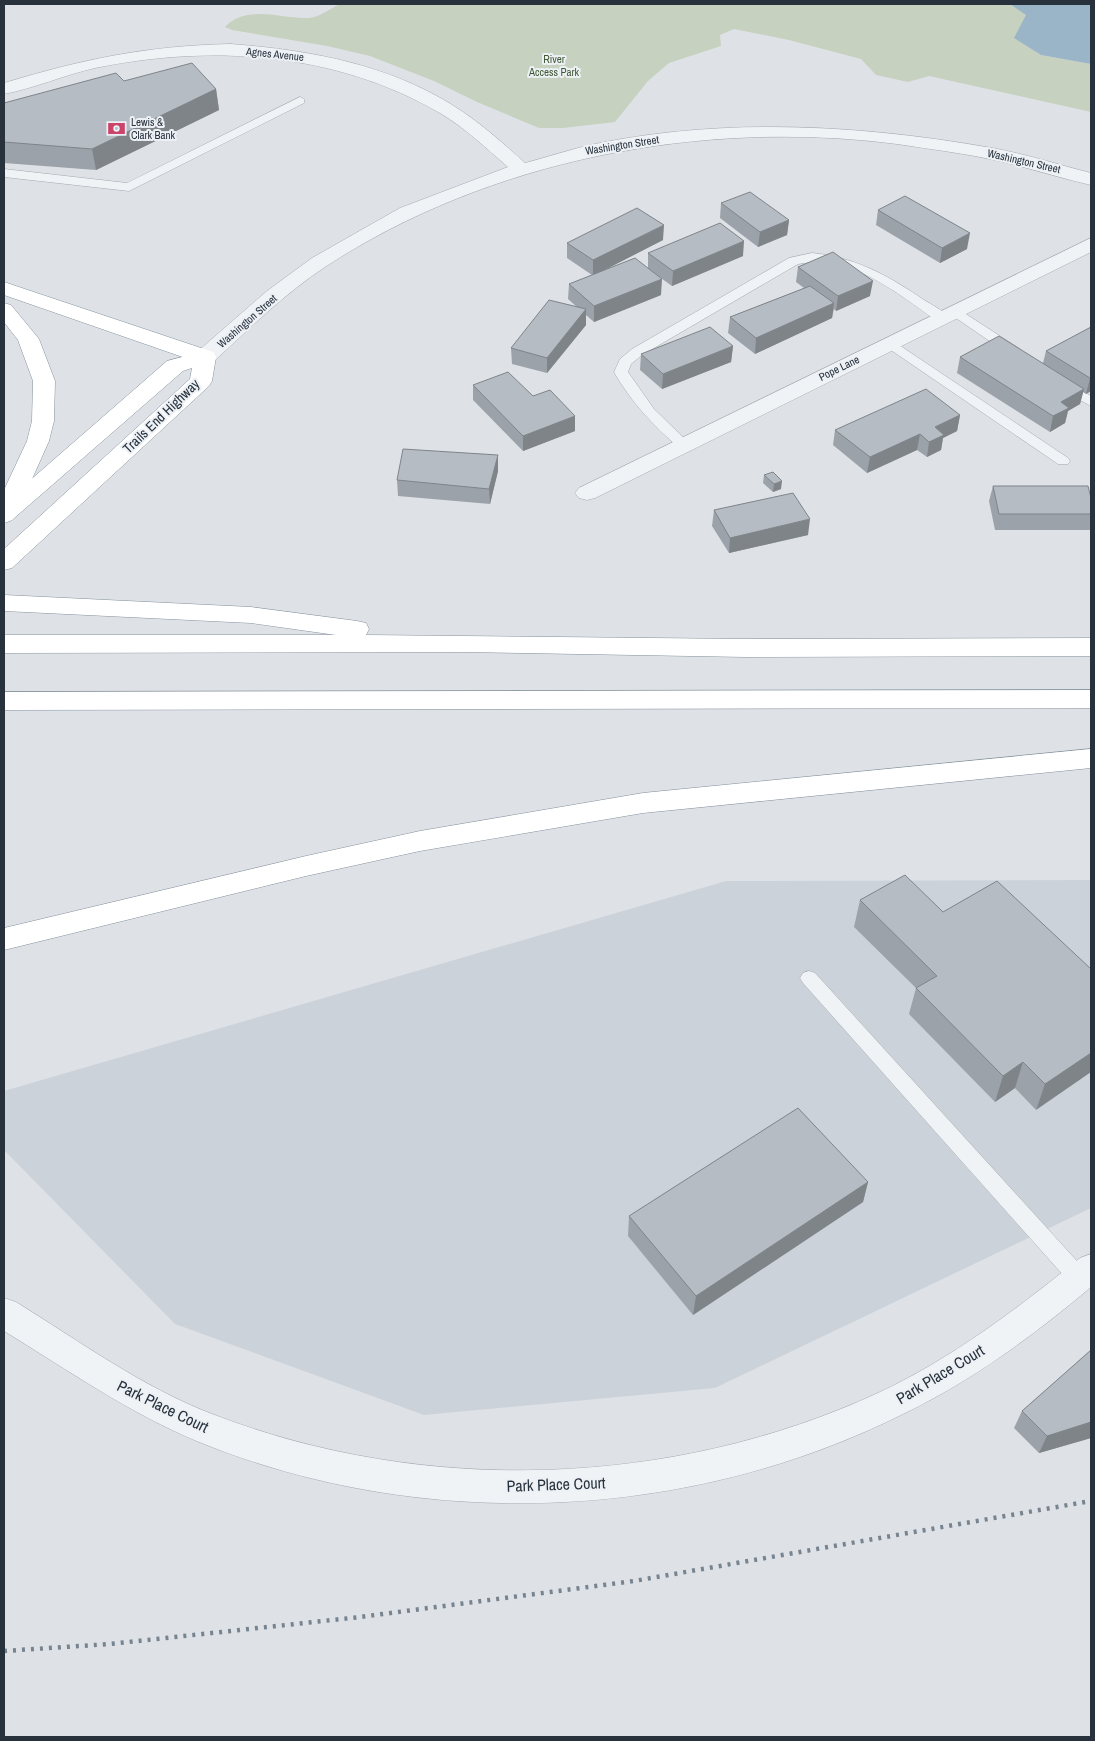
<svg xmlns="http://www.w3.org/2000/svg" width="1095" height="1741" viewBox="0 0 1095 1741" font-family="'Archivo Narrow',sans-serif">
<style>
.built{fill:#ccd2d9}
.green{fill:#c6d1bf}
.water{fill:#99b5c7}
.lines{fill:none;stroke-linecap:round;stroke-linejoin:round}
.service-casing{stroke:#a3aab1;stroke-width:1}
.minor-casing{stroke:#a3aab1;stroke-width:1}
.trunk-casing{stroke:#85929d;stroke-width:1}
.motorway-casing{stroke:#85929d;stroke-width:1}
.service{fill:#f0f3f5;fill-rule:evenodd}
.minor{fill:#f0f3f5;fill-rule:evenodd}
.trunk{fill:#fff;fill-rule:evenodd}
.motorway{fill:#fff;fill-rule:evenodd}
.rail{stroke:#778490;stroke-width:4.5;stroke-dasharray:3 6;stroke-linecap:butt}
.wall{fill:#9ca2a9}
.shaded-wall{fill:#7f8489}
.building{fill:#b5bcc4;stroke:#7f8489}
.labels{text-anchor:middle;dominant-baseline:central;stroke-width:4;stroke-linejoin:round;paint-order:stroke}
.far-street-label{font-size:11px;fill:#27323d;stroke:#edf1f5}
.far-park-label{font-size:11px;fill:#405935;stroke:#edf1f5}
.far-poi-label{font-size:11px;fill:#27323d;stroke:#edf1f5;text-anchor:start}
.street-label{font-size:14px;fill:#27323d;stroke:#edf1f5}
.near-street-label{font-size:16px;fill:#27323d;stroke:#edf1f5}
</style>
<rect width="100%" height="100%" fill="#dee2e7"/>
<path class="built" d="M1091,880V1208L715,1388L424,1415L175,1324L4,1150V1091L726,881Z"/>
<path class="green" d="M340,4H1010L1027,14L1015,38L1041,55L1091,64V112L929,76L908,82L876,75L861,59L789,40L734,29L720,35L721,46L669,63L648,81L615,122L563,128H539L477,102L434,81L370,56L327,46L232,30L225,27C246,4 281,19 308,18C318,18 331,8 340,4Z"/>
<path class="water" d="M1010,4H1091V64L1041,55L1014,38L1026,15Z"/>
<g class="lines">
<defs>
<g id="service">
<path d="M300,97L304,99V103L129,191L4,177V169L127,183Z"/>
<path d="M812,253C855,257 889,276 924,300C932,305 943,310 949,318L947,321H937C897,293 850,253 798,264L642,355L631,364L628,372L654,409L691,445L684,449L679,448C653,425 631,402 614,372L620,359L632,349L789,258Z"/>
<path d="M955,307L1020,349L1022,352L1020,355H1010L950,314L948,311Z"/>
<path d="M890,339L1068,458L1070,461L1068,464H1058L885,346L883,343Z"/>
<path d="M1063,381L1091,396V406L1058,388L1056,385Z"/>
<path d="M809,971L815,973L1086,1271L1089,1278L1086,1285L1079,1287L1072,1285L803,983L800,978L803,973Z"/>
</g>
<g id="minor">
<path d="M230,44C311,50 394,65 463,112C485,127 505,145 525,163C548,157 571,149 595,144C726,117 862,125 992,148C1026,154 1059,165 1091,173V185C1059,178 1027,167 995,160C963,153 929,149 897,144C702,119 490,159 325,267C284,294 249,329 213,362L205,363L197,362L194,357L197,352L267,291L312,258L400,208L508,167C486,148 465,128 440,113C335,52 212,44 95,68C64,75 35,88 4,94V83C84,59 146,46 230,44Z"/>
<path d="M1091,238V252L595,498L587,500L579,498L575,493L579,488Z"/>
<path d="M1091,1254V1287C1034,1335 973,1380 905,1413C689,1522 423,1533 199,1442C129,1413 68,1370 4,1331V1298L16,1302C79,1341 142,1387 212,1414C424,1496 672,1488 878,1393C951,1359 1017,1309 1080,1258Z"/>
</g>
<path id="trunk" d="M205,351L213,352L216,357L212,381L209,386L12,568L4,570V549L190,379L192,368L183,371L12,520L4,523V503L167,361Z"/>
<g id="motorway">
<path d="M4,282L213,352L216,357L213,362L205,363L197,362L4,295Z"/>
<path d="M4,303L11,305L39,339L55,381L54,421L49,441L16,515L12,520L4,523V490L27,441L32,421L33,381L18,340L4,322Z"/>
<path d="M4,595L251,607L357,621L366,623L369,629L366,635L746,639L1091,638V656L746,657L462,652L4,653V635H336L251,623L4,611Z"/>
<path d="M1091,690V708L4,710V692Z"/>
<path d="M1091,749V768L643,813L420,851L306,876L4,950V928L306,856L420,831L643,793Z"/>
</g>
</defs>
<use href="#service" class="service-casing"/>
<use href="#minor" class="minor-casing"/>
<use href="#trunk" class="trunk-casing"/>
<use href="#motorway" class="motorway-casing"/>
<use href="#service" class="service"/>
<use href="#minor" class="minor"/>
<use href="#trunk" class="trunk"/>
<use href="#motorway" class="motorway"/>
<path class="rail" d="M4,1651L110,1644L360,1617L634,1581L1091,1501"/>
</g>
<g class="wall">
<path d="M124,81L216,89L219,110L96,170L4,163V103Z"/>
<path d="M721,203L789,220L787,235L758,247L720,218Z"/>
<path d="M878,210L967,249L940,263L876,225Z"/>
<path d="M663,240L602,271L648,268V253L743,256L672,286L654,273L661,295L594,322L586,315V325L547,373L512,364L511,348L577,307L568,299L569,284L592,275L567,258V243Z"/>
<path d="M798,267L870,296L836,311L834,309L832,318L755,354L728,333L730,317L804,288L796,282Z"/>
<path d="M1091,327V391L1086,394L1083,392L1080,404L1068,411L1065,423L1050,432L957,373L960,357L1043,363L1046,351Z"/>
<path d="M733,346L731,362L662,389L640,370L641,354Z"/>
<path d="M473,385L533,396L575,431L523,451L473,400Z"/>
<path d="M960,415L957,431L943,438L941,450L927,457L917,450L867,473L833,445L835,430Z"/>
<path d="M498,455V471L490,504L398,496L397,480Z"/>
<path d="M764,475L781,489L773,492L763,483Z"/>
<path d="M993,486L1091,498V530H995L989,501Z"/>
<path d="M714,510L808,535L729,553L712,526Z"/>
<path d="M860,900L943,912L1091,969L1036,1110L1015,1088L995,1102L909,1014L916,988L854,927Z"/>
<path d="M868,1182L863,1202L693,1315L628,1236L629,1216Z"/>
<path d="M1091,1350V1438L1039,1453L1014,1428L1022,1411Z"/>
</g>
<g class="shaded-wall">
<path d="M216,89L219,110L96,170L92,149Z"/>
<path d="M789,220L787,235L758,247L760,232Z"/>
<path d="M664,225L663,240L593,276V260Z"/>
<path d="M970,233L967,249L940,263L942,248Z"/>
<path d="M744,241L743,256L672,286L673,271Z"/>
<path d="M662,279L661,295L594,322V306Z"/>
<path d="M873,281L870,296L836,311L838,296Z"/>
<path d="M834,303L832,318L755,354L756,338Z"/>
<path d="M586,309V325L547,373V358Z"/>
<path d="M733,346L731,362L662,389L663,374Z"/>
<path d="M1090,378H1091V391L1086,394Z"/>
<path d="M1084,389L1080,404L1068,411L1065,423L1050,432L1053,416L1061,402Z"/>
<path d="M960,415L957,431L943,438L941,450L927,457L929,442L935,427Z"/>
<path d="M575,416V431L523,451V436Z"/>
<path d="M920,434L917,450L867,473L870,457Z"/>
<path d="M498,455V471L490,504L489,489Z"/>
<path d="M782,481L781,489L773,492L774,484Z"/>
<path d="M810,519L808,535L729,553L730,538Z"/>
<path d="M1091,1053V1072L1036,1110L1045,1084Z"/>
<path d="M1023,1062L1015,1088L995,1102L1003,1076Z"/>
<path d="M868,1182L863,1202L693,1315L696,1296Z"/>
<path d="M1091,1422V1438L1039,1453L1047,1436Z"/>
</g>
<g class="building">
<path d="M192,63L216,89L92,149L4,142V103L116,73L124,81Z"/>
<path d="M750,192L789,220L760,232L721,203Z"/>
<path d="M905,196L970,233L942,248L878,210Z"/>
<path d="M637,208L664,225L593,260L567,243Z"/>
<path d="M720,223L744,241L673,271L648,253Z"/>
<path d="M833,252L873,281L838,296L798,267Z"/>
<path d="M635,258L662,279L594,306L569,284Z"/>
<path d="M810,286L834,303L756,338L730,317Z"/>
<path d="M549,300L586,309L547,358L511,348Z"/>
<path d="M710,327L733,346L663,374L641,354Z"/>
<path d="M1091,327V378H1090L1046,351Z"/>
<path d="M999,336L1084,389L1061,402L1069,408L1053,416L960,357Z"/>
<path d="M508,372L533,396L550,390L575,416L523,436L473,385Z"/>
<path d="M926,389L960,415L935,427L944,435L929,442L920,434L870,457L835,430Z"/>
<path d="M403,449L498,455L489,489L397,480Z"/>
<path d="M773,472L782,481L774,484L764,475Z"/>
<path d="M993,486H1088L1091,498V514H999Z"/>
<path d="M793,493L810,519L730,538L714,510Z"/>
<path d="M905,875L943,912L997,881L1091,969V1053L1045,1084L1023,1062L1003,1076L916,988L937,976L860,900Z"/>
<path d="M798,1108L868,1182L696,1296L629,1216Z"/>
<path d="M1091,1350V1422L1047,1436L1022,1411Z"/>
</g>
<defs>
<symbol id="bank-bare" viewBox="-9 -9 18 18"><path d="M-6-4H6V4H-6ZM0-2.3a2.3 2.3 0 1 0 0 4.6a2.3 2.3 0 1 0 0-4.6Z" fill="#cb446a" stroke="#edf1f5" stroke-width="2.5" paint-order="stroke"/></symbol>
</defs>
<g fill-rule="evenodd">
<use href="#bank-bare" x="104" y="116" width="25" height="25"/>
</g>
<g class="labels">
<g class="far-street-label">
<text transform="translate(275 54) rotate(6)">Agnes Avenue</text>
<text transform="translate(622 145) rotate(-9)">Washington Street</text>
<text transform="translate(1024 161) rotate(13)">Washington Street</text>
<text transform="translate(247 321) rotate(-41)">Washington Street</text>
<text transform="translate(839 368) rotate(-26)">Pope Lane</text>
</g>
<g class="far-park-label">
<text x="554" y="59">River<tspan x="554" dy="13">Access Park</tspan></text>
</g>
<g class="far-poi-label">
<text x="131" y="122">Lewis &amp;<tspan x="131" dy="13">Clark Bank</tspan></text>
</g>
<g class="street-label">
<text transform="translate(161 416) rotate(-44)">Trails End Highway</text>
</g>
<g class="near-street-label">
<text transform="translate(940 1374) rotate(-31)">Park Place Court</text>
<text transform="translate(163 1406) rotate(26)">Park Place Court</text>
<text transform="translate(556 1484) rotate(-2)">Park Place Court</text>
</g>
</g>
<rect width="1095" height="1741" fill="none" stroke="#27323d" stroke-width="10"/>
</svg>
